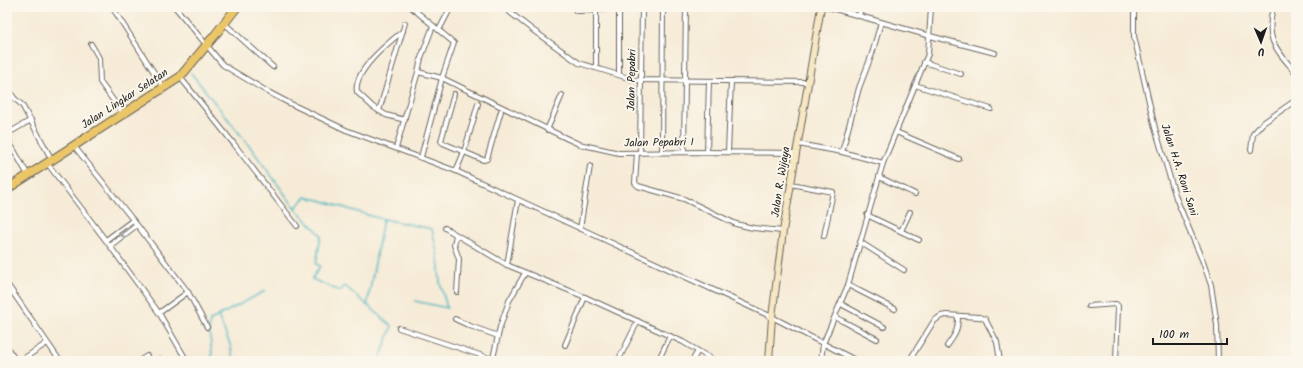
<svg xmlns="http://www.w3.org/2000/svg" width="1303" height="368" viewBox="0 0 1303 368" font-family="Kalam,sans-serif">
<style>
.lines{fill:none;stroke-linecap:round;stroke-linejoin:round}
.stream{stroke:#46b5c0;stroke-width:1.5}
.street-casing{stroke:#68645d;stroke-width:6}
.secondary-casing{stroke:#68645d;stroke-width:8}
.highway-casing{stroke:#68645d;stroke-width:10}
.street{stroke:#fff;stroke-width:4}
.secondary{stroke:#f7e8c3;stroke-width:6}
.highway{stroke:#ebc669;stroke-width:8}
.oneway{stroke:#999}
.labels{text-anchor:middle;dominant-baseline:central;stroke-width:4;stroke-linejoin:round;paint-order:stroke}
.street-label{font-size:11px;fill:#1c1c1c;stroke:#fbf7ec}
</style>
<rect width="100%" height="100%" fill="#fbf7ec"/>
<filter id="ink" filterUnits="userSpaceOnUse"><feTurbulence type="fractalNoise" baseFrequency=".025" numOctaves="2"/><feDisplacementMap in="SourceGraphic" scale="8" xChannelSelector="R" yChannelSelector="G"/><feConvolveMatrix kernelMatrix="1 2 1 2 8 2 1 2 1" color-interpolation-filters="sRGB"/></filter>
<filter id="wash" filterUnits="userSpaceOnUse"><feTurbulence type="fractalNoise" baseFrequency=".012" numOctaves="4" result="noise"/><feDisplacementMap in="SourceGraphic" scale="16" xChannelSelector="R" yChannelSelector="G"/><feGaussianBlur stdDeviation="0.9" result="paint"/><feColorMatrix in="noise" values="0 0 0 0 0 0 0 0 0 0 0 0 0 0 0 0 0 1.4 0 .05"/><feComposite in="paint" operator="in"/></filter>
<g filter="url(#wash)">
<rect width="100%" height="100%" fill="#f6ebd7"/>
<g class="lines">
<g class="stream">
<path d="M191,73L251,148L295,208"/>
<path d="M367,306L383,219"/>
<path d="M153,361L159,357"/>
<path d="M213,361L209,329L210,321L218,316"/>
<path d="M234,361L230,344L218,316L265,291"/>
<path d="M379,361L392,326L345,286L340,291L312,279L320,266L316,264L321,235L295,208L306,197L320,200L374,217L432,229L438,257L440,283L447,308L415,301"/>
</g>
</g>
</g>
<g filter="url(#ink)">
<g class="lines">
<defs>
<g id="street">
<path d="M112,7L164,88"/>
<path d="M175,7L223,65L268,92L289,103L346,130L456,171L772,317L857,361"/>
<path d="M411,7L454,43L442,78L421,157"/>
<path d="M503,7L534,31L579,63L635,80L808,82"/>
<path d="M574,7L576,11H581L635,7"/>
<path d="M828,7L930,36L995,53"/>
<path d="M1136,7L1134,14V36L1155,128L1176,198L1203,262L1211,285L1217,325L1218,361"/>
<path d="M1273,7C1265,41 1276,49 1296,73"/>
<path d="M859,16L861,7"/>
<path d="M224,23L273,67"/>
<path d="M439,30L451,7"/>
<path d="M403,31C388,43 353,71 357,92L373,107L386,115L405,120"/>
<path d="M91,44L99,58L100,82L123,114"/>
<path d="M924,62L961,74"/>
<path d="M596,68V11"/>
<path d="M418,72L442,78L570,140L579,144L619,153L707,152L796,153"/>
<path d="M619,74V8"/>
<path d="M180,77L234,144L297,226"/>
<path d="M915,85L991,109"/>
<path d="M7,86L14,98L22,105L52,160"/>
<path d="M454,94L441,141L443,143L483,160L487,159L501,111"/>
<path d="M379,111L405,23"/>
<path d="M547,130L562,95"/>
<path d="M896,132L959,159"/>
<path d="M7,134L31,120"/>
<path d="M7,138L28,175"/>
<path d="M798,144L842,152L883,163"/>
<path d="M74,146L137,225L188,292L207,327"/>
<path d="M396,148L418,72L421,58L433,26"/>
<path d="M1251,150L1253,134L1263,123L1296,100"/>
<path d="M640,152L642,7"/>
<path d="M662,152L663,7"/>
<path d="M684,152L686,7"/>
<path d="M707,152L709,81"/>
<path d="M728,152L731,81"/>
<path d="M842,152L859,88L872,54L881,22"/>
<path d="M637,153L635,183L638,186L684,199L736,224L753,228L783,231"/>
<path d="M47,163L110,246L159,313L187,361"/>
<path d="M456,171L464,152L478,104"/>
<path d="M879,177L915,194"/>
<path d="M791,184L833,192L824,236"/>
<path d="M867,215L919,240"/>
<path d="M445,228L507,265L585,297L683,342L715,361"/>
<path d="M580,229L590,166"/>
<path d="M901,231L910,212"/>
<path d="M456,235L454,245L459,259L457,292"/>
<path d="M106,240L133,220"/>
<path d="M860,242L904,270"/>
<path d="M110,246L137,225"/>
<path d="M507,265L518,200"/>
<path d="M7,284L60,361"/>
<path d="M848,285L895,309"/>
<path d="M841,304L884,327"/>
<path d="M1089,306L1116,304L1118,306L1116,361"/>
<path d="M159,313L188,292"/>
<path d="M835,317L877,339"/>
<path d="M455,319L470,326L498,336"/>
<path d="M399,328L489,358H493L500,327L509,301L525,273"/>
<path d="M565,345L585,297"/>
<path d="M947,346C956,334 958,330 958,316"/>
<path d="M7,347L16,361"/>
<path d="M20,361L47,343"/>
<path d="M139,361L147,356"/>
<path d="M618,361L638,321"/>
<path d="M658,361L670,336"/>
<path d="M692,361L698,351"/>
<path d="M821,361L823,344L848,285L883,163L928,54L931,7"/>
<path d="M909,361L934,321L941,316L946,315L979,317L985,319L997,342L1000,361"/>
</g>
<path id="secondary" d="M769,361L772,317L783,231L821,7"/>
<path id="highway" d="M7,189L180,77L215,35L237,7"/>
</defs>
<use href="#street" class="street-casing"/>
<use href="#secondary" class="secondary-casing"/>
<use href="#highway" class="highway-casing"/>
<use href="#street" class="street"/>
<use href="#secondary" class="secondary"/>
<use href="#highway" class="highway"/>
</g>
<defs><path id="oneway-chevron" d="M-2-3.5L2.5 0L-2 3.5" fill="none" stroke-width="1.6" stroke-linecap="round" stroke-linejoin="round"/></defs>
<use class="oneway" href="#oneway-chevron" transform="translate(124 235) rotate(142)"/>
</g>
<g class="labels">
<g class="street-label">
<text transform="translate(632 80) rotate(-89)">Jalan Pepabri</text>
<text transform="translate(125 99) rotate(-33)">Jalan Lingkar Selatan</text>
<text transform="translate(659 143) rotate(-1)">Jalan Pepabri I</text>
<text transform="translate(1179 170) rotate(72)">Jalan H.A. Roni Sani</text>
<text transform="translate(781 182) rotate(-81)">Jalan R. Wijaya</text>
</g>
</g>
<rect width="1303" height="368" fill="none" stroke="#fbf7ec" stroke-width="24"/>
<g transform="translate(1261 42) rotate(178)" stroke="#fbf7ec" stroke-width="3" paint-order="stroke">
<path d="M0-3L7 15L0 10L-7 15Z" fill="#1c1c1c"/>
<text y="-6" font-size="11" font-weight="bold" text-anchor="middle" fill="#1c1c1c">U</text>
</g>
<path d="M1153 338v6h74v-6" fill="none" stroke="#1c1c1c" stroke-width="2"/>
<text x="1159" y="338" font-size="12" fill="#1c1c1c" stroke="#fbf7ec" stroke-width="3" paint-order="stroke">100 m</text>
</svg>
